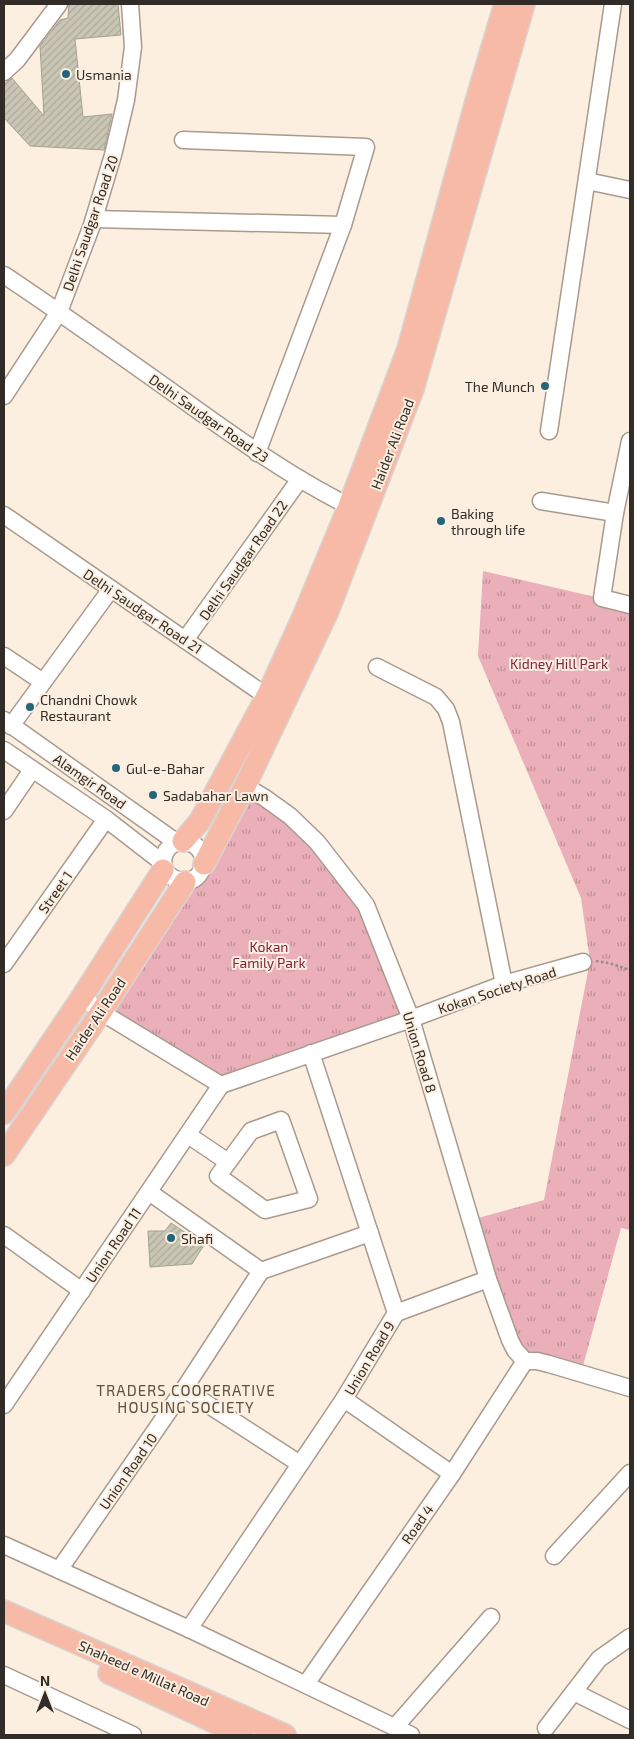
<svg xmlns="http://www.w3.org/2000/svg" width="634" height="1739" viewBox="0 0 634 1739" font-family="'Exo 2',sans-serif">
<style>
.park{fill:url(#park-tufts)}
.building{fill:url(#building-hatch);stroke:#a4a291}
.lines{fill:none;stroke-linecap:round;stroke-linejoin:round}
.minor-casing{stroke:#a89b8e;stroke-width:19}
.major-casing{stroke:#d6d5d4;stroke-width:24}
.path{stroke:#948b81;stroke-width:2.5;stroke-dasharray:2.5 2.5;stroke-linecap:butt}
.minor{stroke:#fff;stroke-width:16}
.major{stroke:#f7baa6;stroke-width:21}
.poi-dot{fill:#25657a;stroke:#fcefe0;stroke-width:2}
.labels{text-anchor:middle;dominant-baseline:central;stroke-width:4;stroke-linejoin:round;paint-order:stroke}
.poi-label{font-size:14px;fill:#312c27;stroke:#fcefe0;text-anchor:start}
.street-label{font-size:14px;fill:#312c27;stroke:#fcefe0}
.park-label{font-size:14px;fill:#82213d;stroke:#fcefe0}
.neighbourhood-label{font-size:15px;letter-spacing:1px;fill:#5b5044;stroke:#fcefe0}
</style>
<defs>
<pattern id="park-tufts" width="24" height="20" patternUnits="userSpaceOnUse" patternTransform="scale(1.25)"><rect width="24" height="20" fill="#eaafb8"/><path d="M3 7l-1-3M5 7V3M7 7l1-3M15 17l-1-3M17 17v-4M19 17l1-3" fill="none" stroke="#be8f96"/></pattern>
<pattern id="building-hatch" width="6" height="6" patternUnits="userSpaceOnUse" patternTransform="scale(1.25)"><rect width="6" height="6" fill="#c9c6b5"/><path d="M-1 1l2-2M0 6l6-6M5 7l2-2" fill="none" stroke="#adaa9c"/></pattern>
</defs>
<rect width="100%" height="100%" fill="#fcefe0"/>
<g class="park">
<path d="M483,571L630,605V1230L621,1228L581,1373L525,1361L471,1220L544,1200L590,961L581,898L478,656Z"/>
<path d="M245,786L290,816L366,905L411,1019L221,1085L101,1012L218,837Z"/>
</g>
<g class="building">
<path d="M69,4H118L121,35L75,39L83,117L112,114L104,150L30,146L4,118V84L12,78L44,116L40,46L60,20L68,18Z"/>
<path d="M171,1223L204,1245L192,1264L150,1267L148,1231H165Z"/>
</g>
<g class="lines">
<defs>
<g id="minor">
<path d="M4,72L17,60L59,4"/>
<path d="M183,140L366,147L343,225L257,453"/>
<path d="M587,181L630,190"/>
<path d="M94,219L343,225"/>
<path d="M4,275C64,315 123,357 182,399C239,440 296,481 359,511"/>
<path d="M4,396L59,312L92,225L113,155L126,100L133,47L130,4"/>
<path d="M549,431L613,4"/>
<path d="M630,441L615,513L602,598L630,605"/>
<path d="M541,501L615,513"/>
<path d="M4,515L275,702"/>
<path d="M185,640L300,479"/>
<path d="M4,656L43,682"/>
<path d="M377,667L436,697L446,709L451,722L504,984"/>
<path d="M4,720L176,842"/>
<path d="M11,726L111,589"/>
<path d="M4,750L106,819L163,863"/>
<path d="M245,786L265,798L290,816L317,842L366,905L411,1019L488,1279L510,1340L515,1350L525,1361"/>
<path d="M4,811L32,770"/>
<path d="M183,841C222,847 199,905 163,870H164C161,854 167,844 183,841Z"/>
<path d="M4,964L106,819"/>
<path d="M82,997L101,1012L221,1085"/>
<path d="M221,1085L411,1019L504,984L583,962"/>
<path d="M281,1120L309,1199L265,1210L218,1176L251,1131Z"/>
<path d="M188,1135L228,1162"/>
<path d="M149,1192L261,1271L370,1233"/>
<path d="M4,1235L82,1291"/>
<path d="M396,1313L488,1279"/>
<path d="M525,1361H537L549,1364L630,1388"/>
<path d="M184,1389L300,1464"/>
<path d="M344,1399L452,1474"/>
<path d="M4,1405L221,1085"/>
<path d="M4,1545L189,1629L411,1735"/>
<path d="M554,1556L630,1473"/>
<path d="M59,1570L184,1389L261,1271"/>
<path d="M189,1629L344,1399L396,1313L311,1053"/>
<path d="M4,1675L133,1735"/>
<path d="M306,1684L452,1474L525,1361"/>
<path d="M574,1692L630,1720"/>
<path d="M395,1727L491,1617"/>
<path d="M546,1728L599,1659L630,1637"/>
</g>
<g id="major">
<path d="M183,841L200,821L267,696L303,617L349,506L408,349L477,98L505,4"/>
<path d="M204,864L245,786L328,611L413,389L524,4"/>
<path d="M4,1113L82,997L163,870"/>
<path d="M4,1155L101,1012L185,882"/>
<path d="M4,1611L285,1735"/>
<path d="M109,1673L242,1735"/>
</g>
</defs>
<use href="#minor" class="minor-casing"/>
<use href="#major" class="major-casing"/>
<path class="path" d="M596,961L609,963L630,970"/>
<use href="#minor" class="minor"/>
<use href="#major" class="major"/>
</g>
<g class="poi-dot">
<circle cx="66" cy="74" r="5"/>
<circle cx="545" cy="386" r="5"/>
<circle cx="441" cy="521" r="5"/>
<circle cx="30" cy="707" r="5"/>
<circle cx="116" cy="768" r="5"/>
<circle cx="153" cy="795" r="5"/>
<circle cx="171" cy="1238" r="5"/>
</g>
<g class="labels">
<g class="poi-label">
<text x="76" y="74">Usmania</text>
<text x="535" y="386" text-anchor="end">The Munch</text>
<text x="451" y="513">Baking<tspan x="451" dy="16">through life</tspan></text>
<text x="40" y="699">Chandni Chowk<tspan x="40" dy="16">Restaurant</tspan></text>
<text x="126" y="768">Gul-e-Bahar</text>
<text x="163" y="795">Sadabahar Lawn</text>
<text x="181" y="1238">Shafi</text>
</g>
<g class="street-label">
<text transform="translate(90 223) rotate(-71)">Delhi Saudgar Road 20</text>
<text transform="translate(209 418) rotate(35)">Delhi Saudgar Road 23</text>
<text transform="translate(392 444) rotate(-69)">Haider Ali Road</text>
<text transform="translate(243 560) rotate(-55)">Delhi Saudgar Road 22</text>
<text transform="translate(143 611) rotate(34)">Delhi Saudgar Road 21</text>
<text transform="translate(90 781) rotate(35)">Alamgir Road</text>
<text transform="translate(55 892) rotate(-55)">Street 1</text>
<text transform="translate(497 990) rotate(-18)">Kokan Society Road</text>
<text transform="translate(95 1019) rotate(-56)">Haider Ali Road</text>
<text transform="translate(420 1052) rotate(73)">Union Road 8</text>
<text transform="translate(113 1245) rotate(-56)">Union Road 11</text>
<text transform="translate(369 1358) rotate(-59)">Union Road 9</text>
<text transform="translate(128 1471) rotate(-55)">Union Road 10</text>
<text transform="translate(417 1524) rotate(-55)">Road 4</text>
<text transform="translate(144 1673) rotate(24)">Shaheed e Millat Road</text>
</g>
<g class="park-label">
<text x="559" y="663">Kidney Hill Park</text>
<text x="269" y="946">Kokan<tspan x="269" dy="16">Family Park</tspan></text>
</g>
<g class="neighbourhood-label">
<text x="186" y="1390">TRADERS COOPERATIVE<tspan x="186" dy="17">HOUSING SOCIETY</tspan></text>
</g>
</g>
<rect width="634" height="1739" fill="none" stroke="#312c27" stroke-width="10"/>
<g transform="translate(45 1694)" stroke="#fcefe0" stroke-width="4" paint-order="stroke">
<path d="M0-4L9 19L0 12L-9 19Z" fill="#312c27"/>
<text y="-8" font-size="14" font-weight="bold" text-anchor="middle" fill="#312c27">N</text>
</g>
</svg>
